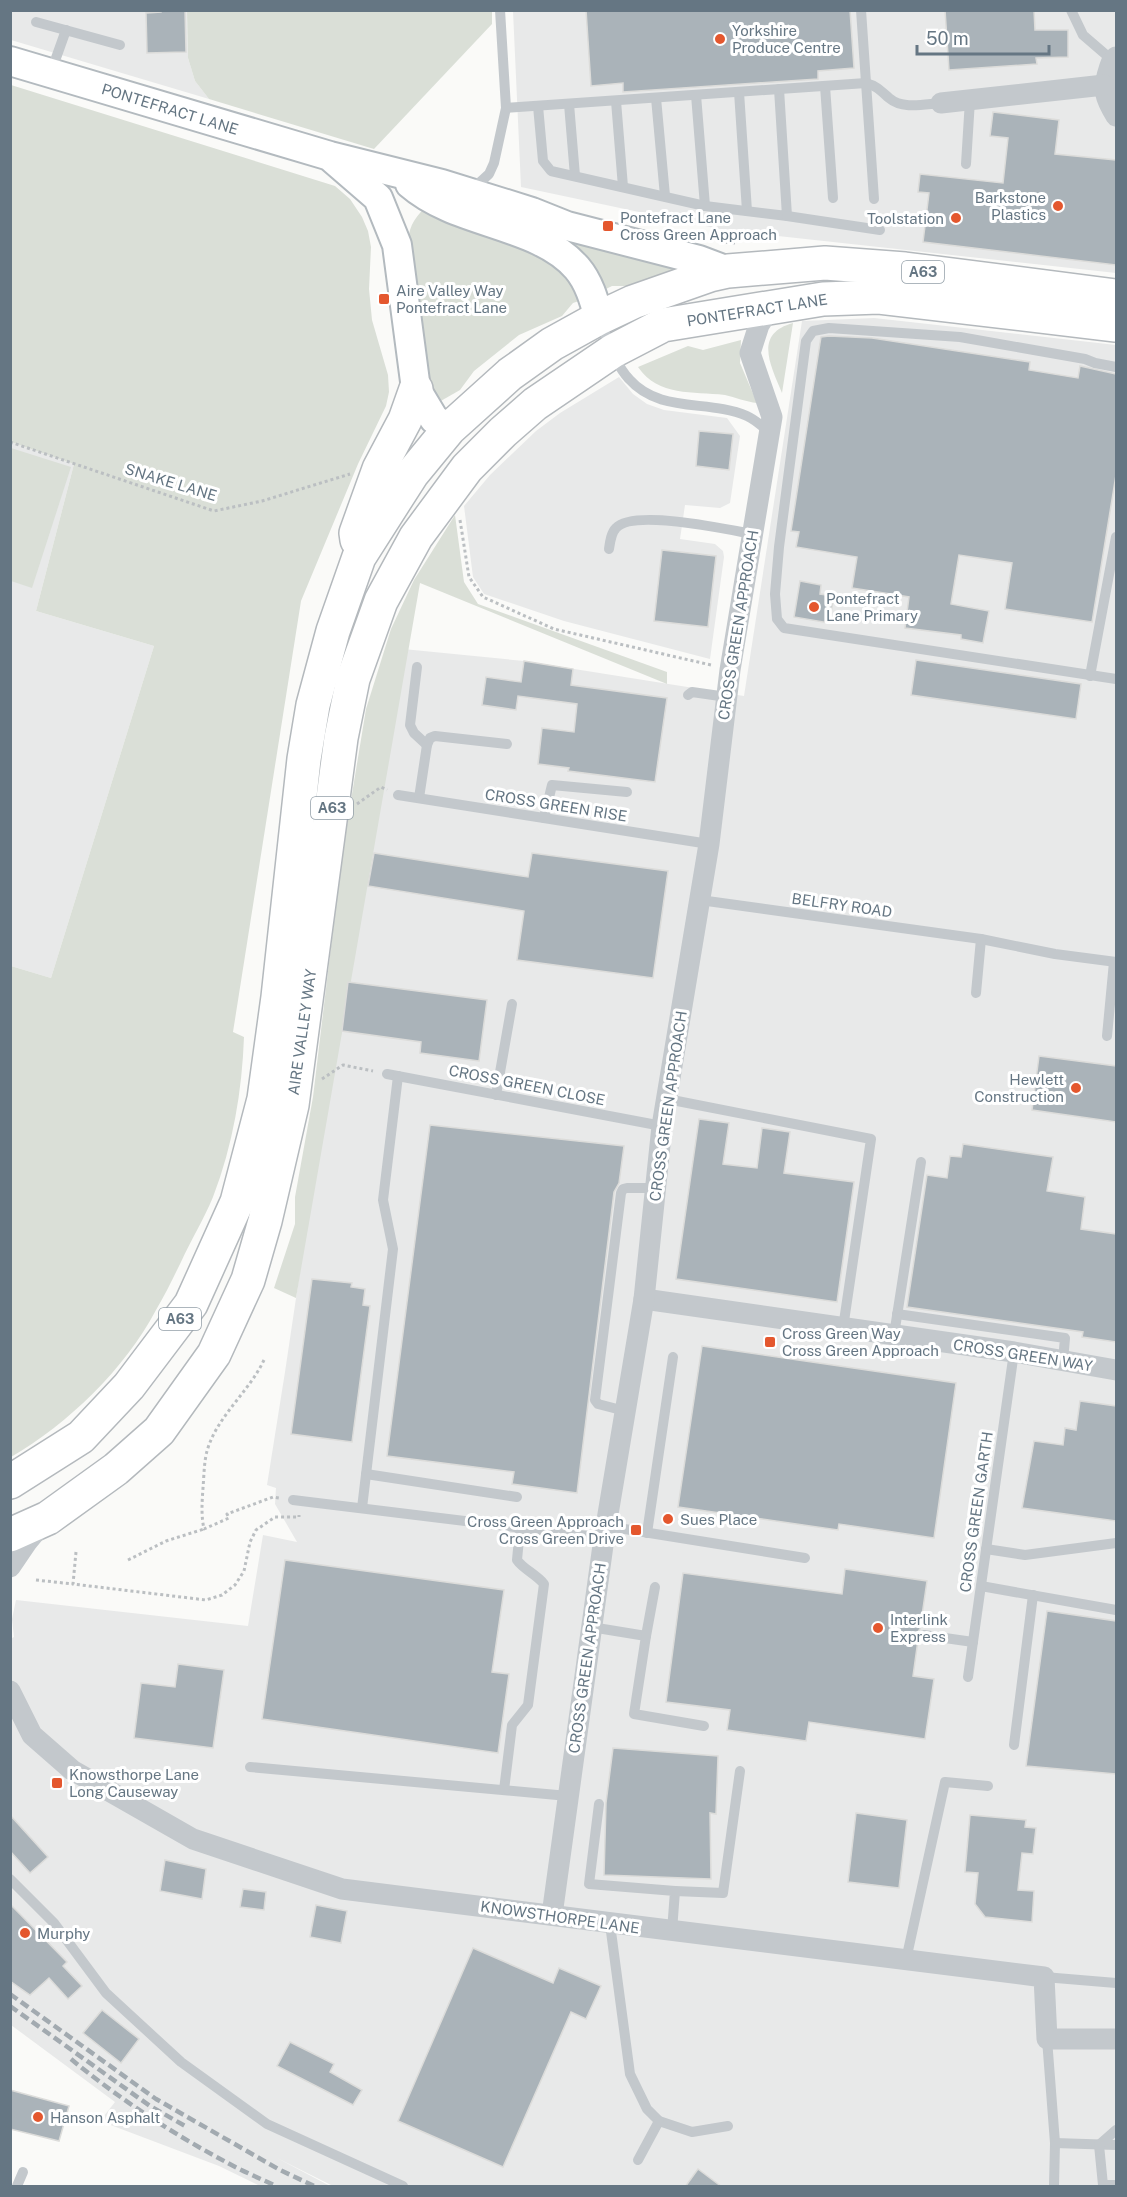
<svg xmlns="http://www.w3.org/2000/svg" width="1127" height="2197" viewBox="0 0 1127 2197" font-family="'Public Sans',sans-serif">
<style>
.built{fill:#e8e9e9}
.green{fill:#dadfd7}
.building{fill:#aab3b9;stroke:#dcdcda;stroke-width:1.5}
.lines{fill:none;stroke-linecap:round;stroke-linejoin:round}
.secondary-casing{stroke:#b3babf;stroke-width:32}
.highway-casing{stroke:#b4b9bd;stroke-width:36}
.path{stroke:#bbbfc2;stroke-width:3;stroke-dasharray:3 3;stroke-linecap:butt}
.lane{stroke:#c3c8cc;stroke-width:10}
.street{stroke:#c3c8cc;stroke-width:21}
.secondary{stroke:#fff;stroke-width:28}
.highway{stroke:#fff;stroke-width:33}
.rail{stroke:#a2aab0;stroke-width:4.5;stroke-dasharray:9 4.5;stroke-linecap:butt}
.poi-dot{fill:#e4572e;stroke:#fff;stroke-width:2}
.labels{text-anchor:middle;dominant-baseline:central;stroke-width:6;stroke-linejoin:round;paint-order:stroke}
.shield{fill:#fff;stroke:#939fa8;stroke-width:1.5}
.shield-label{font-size:14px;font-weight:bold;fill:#657683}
.poi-label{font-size:15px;fill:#657683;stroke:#fff;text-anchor:start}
.street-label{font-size:15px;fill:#657683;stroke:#fff}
</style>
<rect width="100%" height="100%" fill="#fafaf8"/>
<g class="built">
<path d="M12,10L187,11L188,58L195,81L209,99L11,40L10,11Z"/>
<path d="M513,11H1116V273L724,230L521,187Z"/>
<path d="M874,318L1116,345V2186H333L277,2158L330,2186H260L219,2166L100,2121L115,2102L11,2025L10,1639L14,1637L12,1619L16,1600L248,1626L263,1535L297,1542L275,1504L276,1488L267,1485L285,1372L393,648L524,661L744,696L802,321Z"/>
<path d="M619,377L633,394L647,404L664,410L727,418L740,436L730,503L720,508L685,505L680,539L715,544L723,551L724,557L710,659L564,621L484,594L473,577L464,506L490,475L536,431L560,413Z"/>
<path d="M11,442L74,464L36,611L154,646L51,978L11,966Z"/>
</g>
<g class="green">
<path d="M492,11V24L374,149L209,99L195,81L188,58L187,11Z"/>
<path d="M11,85L335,186L350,199L362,217L368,231L371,247L369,289L372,320L388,375L389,392L386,406L358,464L301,601L233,1032L244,1037C242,1091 233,1145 213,1197C204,1219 191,1240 181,1262C173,1278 165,1295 156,1310C124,1370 69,1423 11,1457V966L51,978L154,646L36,611L74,464L11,442Z"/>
<path d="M425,208L531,248L561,270L582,300L573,303L562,316L519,335L474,371L460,390L439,402L428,393L408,246C408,229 413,219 425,208Z"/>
<path d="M567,240L690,264L631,286H612L606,289C599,268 585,254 567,240Z"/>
<path d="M793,323L782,393C771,366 753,334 793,323Z"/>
<path d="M741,340L740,363L757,403C746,402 735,397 725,395C692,391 659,397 638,367L688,346L703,350Z"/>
<path d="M11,448L71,467L32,588L11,581Z"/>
<path d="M455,515L464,582L478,604L667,672V684L420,583L296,1298L274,1288L295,1224V1197L313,1097L342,855L366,709L391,629L414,580Z"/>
</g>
<g class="building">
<path d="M161,10H185L186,52L147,53L146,13L161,12Z"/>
<path d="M586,10H850L854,68L818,71V79L623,92V83L591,86Z"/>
<path d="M945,10H1034L1035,30H1068V57L1036,58L1037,64L949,70Z"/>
<path d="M993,112L1059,120L1055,154L1116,160V265L923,242L929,193L918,192L920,174L1003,183L1008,138L990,136Z"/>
<path d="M829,336L872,338L1030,362L1029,370L1078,378L1080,366L1116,374V475L1092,622L1005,609L1012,563L959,555L951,604L989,611L983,643L961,639V635L905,628L909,597L852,588L857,557L796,547L799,532L791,531L820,343L821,337Z"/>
<path d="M699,431L733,434L729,470L696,466Z"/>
<path d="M662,550L716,556L708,627L654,621Z"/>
<path d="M800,581L821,585L820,594L834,596L829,623L794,617Z"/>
<path d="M916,660L1081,684L1076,719L911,695Z"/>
<path d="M524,661L573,669L571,685L667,698L655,782L568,771L569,768L538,764L542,728L574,732L577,704L518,696L516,710L482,705L486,677L521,682Z"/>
<path d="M374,853L528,877L532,853L668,871L653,978L517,960L524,911L368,886Z"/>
<path d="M348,982L487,1000L479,1061L420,1053L421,1042L342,1031Z"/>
<path d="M1039,1056L1116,1066V1122L1032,1110Z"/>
<path d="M699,1119L729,1123L723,1164L757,1168L762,1128L790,1132L784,1173L854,1182L837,1302L676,1279Z"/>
<path d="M430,1125L624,1146L619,1183L614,1192L577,1493L512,1484L514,1472L387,1456Z"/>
<path d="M963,1144L1053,1157L1047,1191L1085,1197L1081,1229L1116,1234V1342L1082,1337L1083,1332L907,1307L927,1175L947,1178L950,1156L961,1157Z"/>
<path d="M312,1279L352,1283L351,1287L365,1289L363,1305L370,1306L352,1442L291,1434Z"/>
<path d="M702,1346L956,1383L934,1538L839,1524L838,1530L678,1507Z"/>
<path d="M1080,1401L1116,1406V1521L1022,1508L1034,1441L1063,1445L1065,1428L1076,1430Z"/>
<path d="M285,1560L504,1590L492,1672L509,1674L498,1753L262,1719Z"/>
<path d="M845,1569L927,1581L920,1629L917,1633L918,1640L913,1676L934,1679L925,1739L809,1722L806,1741L727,1730L730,1710L666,1702L683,1573L842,1594Z"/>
<path d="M1047,1611L1116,1621V1774L1026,1766Z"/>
<path d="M178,1664L224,1670L213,1748L134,1738L141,1683L175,1687Z"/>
<path d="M613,1748L718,1756L716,1814L710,1813L711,1879L604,1875L606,1803Z"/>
<path d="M856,1813L907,1820L899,1888L848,1882Z"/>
<path d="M10,1815L48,1857L30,1873L10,1851Z"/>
<path d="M970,1815L1026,1820L1025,1827L1036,1828L1033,1854L1022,1853L1018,1890L1034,1891L1032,1922L985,1917L975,1904L978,1873L965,1872Z"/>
<path d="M165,1860L206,1869L202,1899L160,1891Z"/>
<path d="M243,1889L266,1892L264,1910L240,1907Z"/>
<path d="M10,1904L67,1962L63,1966L82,1986L68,1999L49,1978L30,1995L10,1981Z"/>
<path d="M316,1905L347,1911L341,1943L310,1937Z"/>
<path d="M473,1948L553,1983L559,1968L601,1986L586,2019L571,2012L503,2167L398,2121Z"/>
<path d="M102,2010L139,2039L121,2063L83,2033Z"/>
<path d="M290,2042L334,2064L330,2072L362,2090L353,2105L277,2066Z"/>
<path d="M10,2090L69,2106L59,2141L10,2129Z"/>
<path d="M698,2169L722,2187H685Z"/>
</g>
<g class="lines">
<defs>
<g id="secondary">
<path d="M10,61L330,156L442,184L532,212L567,226L699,260L728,271"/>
<path d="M334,160L378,198L397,245L416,389L434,419L449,429"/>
<path d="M410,184C457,225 538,223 577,268C589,282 594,300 599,318"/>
</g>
<g id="highway">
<path d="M357,540L356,533L379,469L405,420L416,389"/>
<path d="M10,1482L81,1437L129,1386L191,1304L237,1202L264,1099L278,997L304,759L313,705L333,631L359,557L412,474L449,429L510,374L552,344L599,318L633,302L710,275L728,271L825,263L905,269L1116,296"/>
<path d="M10,1535L48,1518L116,1469L159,1431L214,1354L248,1280L265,1221L292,1105L341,738L353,679L381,601L416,537L467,468L503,432L535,404L613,351L663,325L823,299L879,297L1116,325"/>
</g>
</defs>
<use href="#secondary" class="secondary-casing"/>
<use href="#highway" class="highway-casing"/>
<g class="path">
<path d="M720,242L737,243"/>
<path d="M10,442L214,511L262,501L350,474"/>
<path d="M460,520L469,577L483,597L554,629L711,665"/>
<path d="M357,804L381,787L387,790"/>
<path d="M322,1079L343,1065L373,1071"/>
<path d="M264,1360C249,1392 217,1416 207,1451C204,1462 204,1476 203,1488C202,1502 201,1515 204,1529L229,1518L227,1514L273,1497L279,1498"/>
<path d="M76,1552L73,1584L206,1600L222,1595L235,1585L244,1571L250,1542L256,1530L275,1517H299V1515"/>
<path d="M128,1560L166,1541L204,1529"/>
<path d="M36,1580L73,1584"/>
</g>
<g class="lane">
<path d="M861,10L874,199"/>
<path d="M1071,10L1083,35L1112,60"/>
<path d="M36,22L120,45"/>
<path d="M51,72L66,30"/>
<path d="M825,86L833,198"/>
<path d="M739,92L747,211"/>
<path d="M696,95L705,206"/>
<path d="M656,98L665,196"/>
<path d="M616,101L623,187"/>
<path d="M569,104L575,176"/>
<path d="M538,106L543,161L551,171L705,206L787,216L779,89"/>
<path d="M506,108L866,83C877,86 881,91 889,98C903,110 925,104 941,103"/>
<path d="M966,164L970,100"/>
<path d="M470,188L477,185L489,174L494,163L506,108L500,10"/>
<path d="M787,216L880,230"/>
<path d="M600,321C608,340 615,364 629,379C660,414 708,399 747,416C756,420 763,427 770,433"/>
<path d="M1116,367L1095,363L1085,359L960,337L829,328L813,331L806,341L779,547L775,594L777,619L784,628L1116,679"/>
<path d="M609,549C610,542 611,533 616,528C633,509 726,529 752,534"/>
<path d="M417,667L410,725L414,733L427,745"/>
<path d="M1090,676L1116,537"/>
<path d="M688,695L692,692L727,697"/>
<path d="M398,795L709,844"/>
<path d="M419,798L427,745L430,738L435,736L507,744"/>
<path d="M544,818L552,785L627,792"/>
<path d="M700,900L981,939L1055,954L1116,962"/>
<path d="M976,993L981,939"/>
<path d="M1107,1036L1114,962"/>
<path d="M387,1074L662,1126"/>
<path d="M496,1095L512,1004"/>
<path d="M667,1099L871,1139L843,1328"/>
<path d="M897,1314L1065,1338L1063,1361"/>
<path d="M894,1335L921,1162"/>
<path d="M625,1411L598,1404L595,1400L621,1193L623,1189L627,1188H656"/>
<path d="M366,1474L517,1497"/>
<path d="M293,1500L604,1538"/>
<path d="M362,1508L393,1249L383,1200L398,1076"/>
<path d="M606,1526L805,1558"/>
<path d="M647,1533L673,1357"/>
<path d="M986,1549L1025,1555L1116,1543"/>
<path d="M981,1586L1116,1610"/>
<path d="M591,1627L646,1636L634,1714L704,1726"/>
<path d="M924,1635L973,1642"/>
<path d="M646,1636L655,1587"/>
<path d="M968,1677L1014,1352"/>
<path d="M1014,1745L1033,1595"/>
<path d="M250,1767L568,1796"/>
<path d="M504,1790L512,1725L528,1705L544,1584C536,1574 523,1569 517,1560L520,1528"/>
<path d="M599,1804L589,1884L675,1891L672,1931"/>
<path d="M10,1879L54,1923L106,1993L181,2062L267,2124L403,2186"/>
<path d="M675,1891L723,1893L740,1771"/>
<path d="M610,1924L630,2074L647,2109L659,2121L692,2132L728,2126"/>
<path d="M906,1960L945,1782L988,1786"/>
<path d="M1044,1977L1116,1983"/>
<path d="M1047,2039L1055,2143L1054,2186"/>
<path d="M1055,2143L1116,2145"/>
<path d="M1099,2145L1103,2185H1116"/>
<path d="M1099,2145L1116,2130"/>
<path d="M638,2160L659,2121"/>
<path d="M17,2186L23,2172"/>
</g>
<g class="street">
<path d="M1116,57C1111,61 1111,63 1109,69C1102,90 1105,98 1116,116"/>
<path d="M941,103L1104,85"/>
<path d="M644,1299L1014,1352L1116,1370"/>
<path d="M10,1567L27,1542L41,1525"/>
<path d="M10,1691L32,1735L72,1770L193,1839L342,1889L1044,1977L1047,2039H1116"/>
<path d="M552,1915L604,1538L644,1299L662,1126L709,844L730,670L772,417L750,353L759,325L772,305"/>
</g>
<use href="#secondary" class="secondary"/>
<use href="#highway" class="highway"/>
<g class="rail">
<path d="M10,1994L156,2099L280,2170L314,2186"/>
<path d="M10,2006L150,2106L185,2126"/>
<path d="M71,2059C118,2098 173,2134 226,2162C242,2171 259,2178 276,2186"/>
</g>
</g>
<g class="poi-dot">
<circle cx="720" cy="39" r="6"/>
<circle cx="1058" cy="206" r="6"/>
<circle cx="956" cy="218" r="6"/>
<rect x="602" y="220" width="12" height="12" rx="3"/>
<rect x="378" y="293" width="12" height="12" rx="3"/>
<circle cx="814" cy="607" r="6"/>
<circle cx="1076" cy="1088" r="6"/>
<rect x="764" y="1336" width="12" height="12" rx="3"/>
<circle cx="668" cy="1519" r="6"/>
<rect x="630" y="1524" width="12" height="12" rx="3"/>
<circle cx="878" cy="1628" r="6"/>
<rect x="51" y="1777" width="12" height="12" rx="3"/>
<circle cx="25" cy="1933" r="6"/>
<circle cx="38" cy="2117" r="6"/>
</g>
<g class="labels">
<g class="shield">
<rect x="902" y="261" width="42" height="22" rx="4.5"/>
<rect x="311" y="797" width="42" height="22" rx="4.5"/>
<rect x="159" y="1308" width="42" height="22" rx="4.5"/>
</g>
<g class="shield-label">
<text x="923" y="272">A63</text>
<text x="332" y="808">A63</text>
<text x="180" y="1319">A63</text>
</g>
<g class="poi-label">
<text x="732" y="30">Yorkshire<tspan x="732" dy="17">Produce Centre</tspan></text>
<text x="1046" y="197" text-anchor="end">Barkstone<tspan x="1046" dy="17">Plastics</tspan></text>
<text x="620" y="217">Pontefract Lane<tspan x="620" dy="17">Cross Green Approach</tspan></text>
<text x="944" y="218" text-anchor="end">Toolstation</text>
<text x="396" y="290">Aire Valley Way<tspan x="396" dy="17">Pontefract Lane</tspan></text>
<text x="826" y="598">Pontefract<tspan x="826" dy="17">Lane Primary</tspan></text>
<text x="1064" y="1079" text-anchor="end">Hewlett<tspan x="1064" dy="17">Construction</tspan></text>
<text x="782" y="1333">Cross Green Way<tspan x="782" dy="17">Cross Green Approach</tspan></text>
<text x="680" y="1519">Sues Place</text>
<text x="624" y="1521" text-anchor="end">Cross Green Approach<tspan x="624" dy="17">Cross Green Drive</tspan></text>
<text x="890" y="1619">Interlink<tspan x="890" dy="17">Express</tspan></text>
<text x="69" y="1774">Knowsthorpe Lane<tspan x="69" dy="17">Long Causeway</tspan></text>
<text x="37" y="1933">Murphy</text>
<text x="50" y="2117">Hanson Asphalt</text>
</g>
<g class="street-label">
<text transform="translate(170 109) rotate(17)">PONTEFRACT LANE</text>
<text transform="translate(757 310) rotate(-9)">PONTEFRACT LANE</text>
<text transform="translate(171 482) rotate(17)">SNAKE LANE</text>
<text transform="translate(738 625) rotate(-81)">CROSS GREEN APPROACH</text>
<text transform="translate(556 805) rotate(9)">CROSS GREEN RISE</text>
<text transform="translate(842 905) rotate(8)">BELFRY ROAD</text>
<text transform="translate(302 1032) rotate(-82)">AIRE VALLEY WAY</text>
<text transform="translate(527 1085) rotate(11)">CROSS GREEN CLOSE</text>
<text transform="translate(668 1106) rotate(-82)">CROSS GREEN APPROACH</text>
<text transform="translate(1023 1355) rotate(9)">CROSS GREEN WAY</text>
<text transform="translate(976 1512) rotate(-82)">CROSS GREEN GARTH</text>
<text transform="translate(587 1658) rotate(-82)">CROSS GREEN APPROACH</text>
<text transform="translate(560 1917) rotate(8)">KNOWSTHORPE LANE</text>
</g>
</g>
<rect width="1127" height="2197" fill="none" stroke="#657683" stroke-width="24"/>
<path d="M917 45v9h132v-9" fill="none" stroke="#657683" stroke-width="3"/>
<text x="926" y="45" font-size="18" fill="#657683" stroke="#ffffff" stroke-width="4.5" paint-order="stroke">50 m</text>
</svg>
